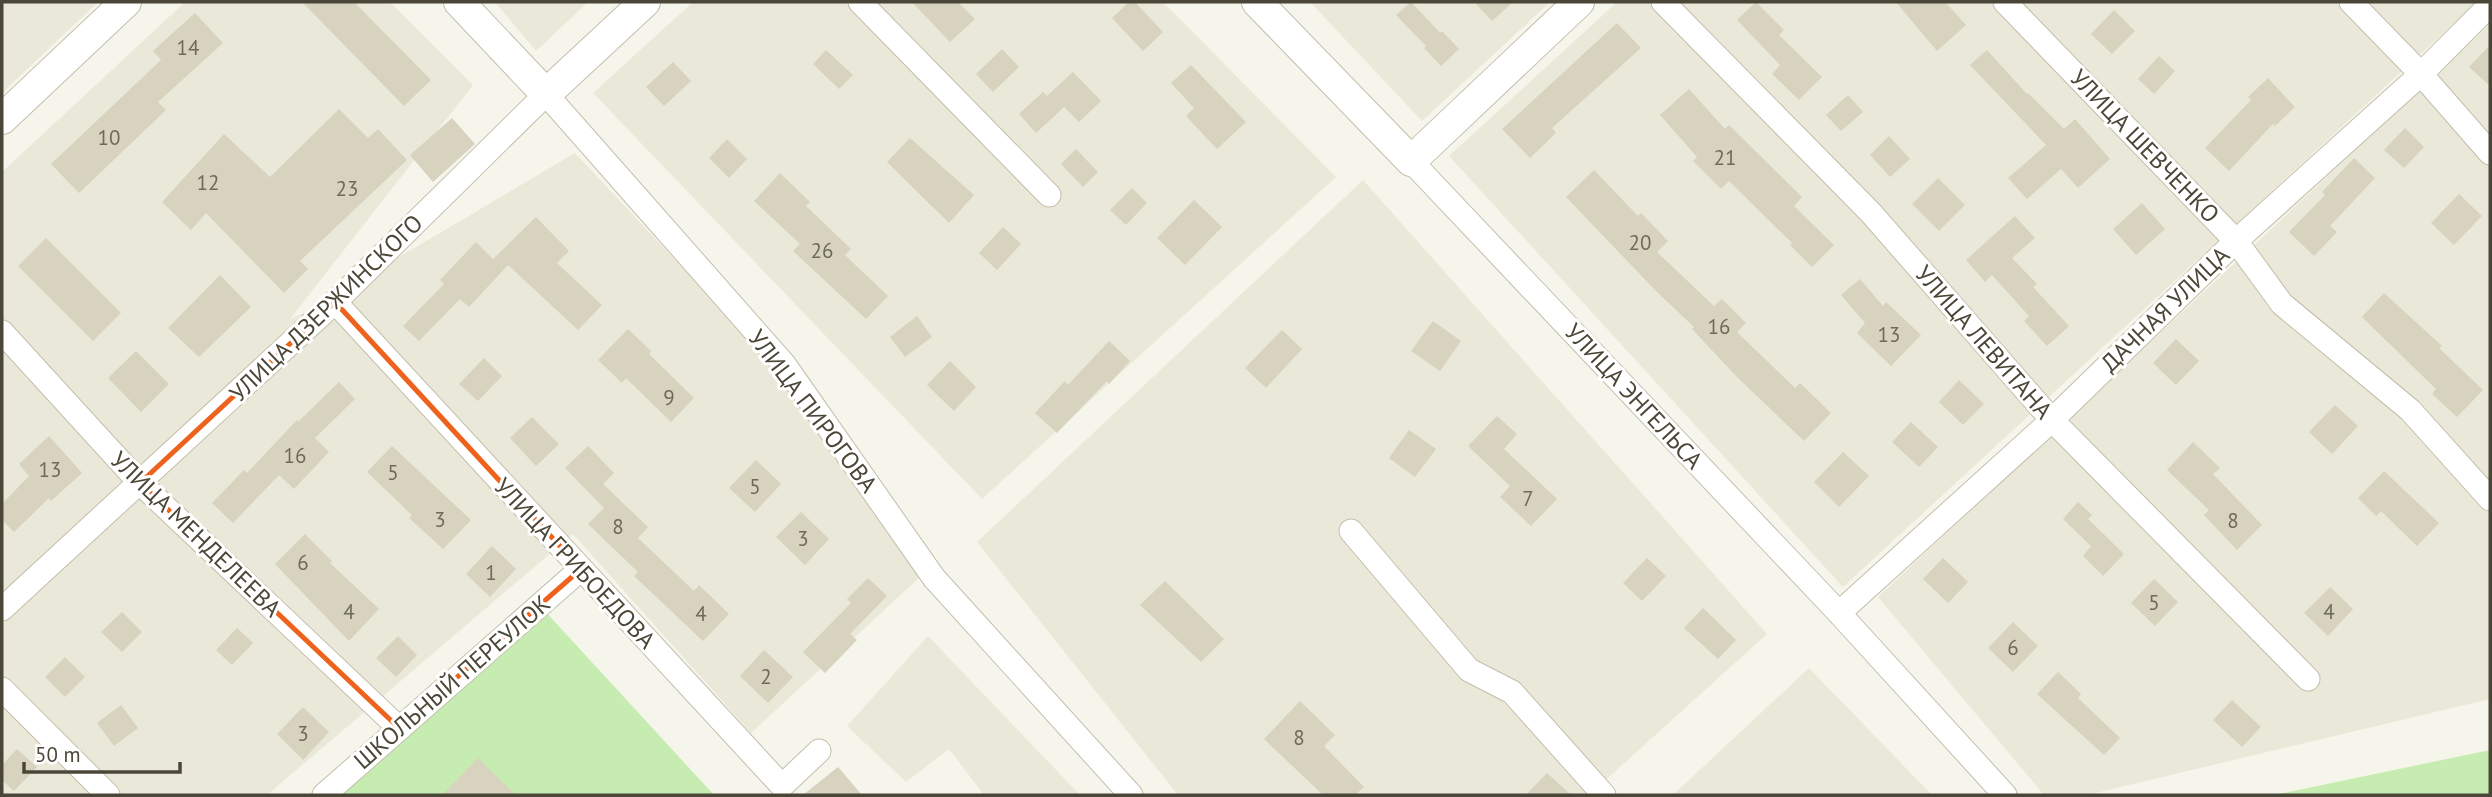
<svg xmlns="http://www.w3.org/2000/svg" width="2492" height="797" viewBox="0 0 2492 797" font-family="'PT Sans',sans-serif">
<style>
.residential{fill:#eae8d8}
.green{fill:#c7ecb2}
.building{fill:#d8d3bf}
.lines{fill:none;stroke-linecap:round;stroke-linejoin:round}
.minor-casing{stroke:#c2bfac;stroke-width:25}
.tertiary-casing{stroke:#c2bfac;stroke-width:32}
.minor{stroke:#fff;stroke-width:23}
.tertiary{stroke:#fff;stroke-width:30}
.marked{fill:none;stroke:#ed621c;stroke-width:5;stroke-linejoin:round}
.labels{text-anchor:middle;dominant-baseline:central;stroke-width:6;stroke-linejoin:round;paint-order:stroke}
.number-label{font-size:21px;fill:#6e6a5a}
.street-label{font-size:24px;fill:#4b4738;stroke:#fff}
</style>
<rect width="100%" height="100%" fill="#f6f5eb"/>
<g class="residential">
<path d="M2,2H98L2,93Z"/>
<path d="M185,2H390L473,85L290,319L306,312L575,153L768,359L920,577L751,733L573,534L267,795H2V172Z"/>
<path d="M495,2H588L536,51Z"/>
<path d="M693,2H1163L1336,177L982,499L593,93Z"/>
<path d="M1310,2H1550L1422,121Z"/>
<path d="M1617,2H2477L1843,587L1449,156Z"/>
<path d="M2490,24V699L2087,795H2044L1878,597Z"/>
<path d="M1363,180L1767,634L1589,795H1178L977,542Z"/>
<path d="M928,636L1080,795H984L949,749L906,782L847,726Z"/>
<path d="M1809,668L1932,795H1673Z"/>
</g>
<g class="green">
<path d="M543,609L714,795H332Z"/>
<path d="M2490,750V795H2274Z"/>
</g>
<g class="building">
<path d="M302,2H354L431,80L404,106Z"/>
<path d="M912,2H958L975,19L950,42Z"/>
<path d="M1129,2H1135L1163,32L1143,51L1112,18Z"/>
<path d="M1411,2L1440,33L1442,31L1459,49L1441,66L1424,48L1426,46L1396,15Z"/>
<path d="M1474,2H1513L1492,21Z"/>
<path d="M1756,2L1784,30L1779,35L1822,77L1799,100L1772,74L1780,65L1737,20Z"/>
<path d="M1896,2H1945L1966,25L1937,51Z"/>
<path d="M2114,10L2135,31L2112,54L2091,34Z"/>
<path d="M195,13L223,43L158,102L166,110L79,193L51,164L161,60L153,51Z"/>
<path d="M1617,23L1641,48L1552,128L1556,133L1530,158L1502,129Z"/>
<path d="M2490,45V86L2469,67Z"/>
<path d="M1002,49L1019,67L993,92L976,74Z"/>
<path d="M826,50L853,75L839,89L813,64Z"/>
<path d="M1987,50L2027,94L2028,93L2064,129L2075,119L2110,159L2078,188L2061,169L2027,199L2008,178L2046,145L1970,65Z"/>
<path d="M2159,56L2175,71L2154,94L2138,79Z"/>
<path d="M673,62L691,81L664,106L646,87Z"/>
<path d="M1191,65L1246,122L1217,149L1186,116L1194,108L1171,83Z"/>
<path d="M1073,72L1101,101L1079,122L1064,107L1036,133L1019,114L1043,92L1047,96Z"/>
<path d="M2268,78L2295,107L2275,126L2273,124L2229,171L2205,148L2251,100L2248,97Z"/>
<path d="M1689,89L1725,129L1729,125L1802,197L1794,206L1834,245L1812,267L1790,245L1792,243L1729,181L1721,189L1693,161L1697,157L1660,115Z"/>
<path d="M1848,95L1863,112L1841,131L1826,115Z"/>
<path d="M339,109L368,138L378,129L407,160L300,261L308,269L284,293L206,213L191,230L162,202L224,134L270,177Z"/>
<path d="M452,118L475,144L433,182L410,155Z"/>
<path d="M2405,128L2424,147L2404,168L2384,150Z"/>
<path d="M1889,136L1910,159L1890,177L1870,155Z"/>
<path d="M910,138L974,195L949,223L887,162Z"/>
<path d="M727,139L747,159L729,178L709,158Z"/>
<path d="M1076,149L1098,172L1083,187L1061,164Z"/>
<path d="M2354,158L2375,178L2330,226L2337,232L2314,256L2289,232L2325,195L2322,192Z"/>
<path d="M1594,170L1638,216L1641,213L1668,241L1657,252L1714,306L1722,299L1746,323L1737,332L1795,388L1800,383L1831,413L1804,441L1736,376L1692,329L1694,327L1656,291L1566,197Z"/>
<path d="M780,173L810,202L806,206L851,249L845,255L888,296L866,319L793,251L800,244L754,201Z"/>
<path d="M1938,178L1965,205L1939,231L1912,204Z"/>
<path d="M1132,188L1147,203L1126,225L1110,210Z"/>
<path d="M2459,194L2482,216L2454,245L2431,223Z"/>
<path d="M1194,200L1222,227L1185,265L1157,238Z"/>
<path d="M2142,203L2165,229L2136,255L2113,229Z"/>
<path d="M2015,216L2035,238L2012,258L2037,284L2033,287L2069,326L2047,346L2024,321L2029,316L1992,275L1985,282L1966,260Z"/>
<path d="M536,217L569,251L557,263L602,305L578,330L508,265L469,307L460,299L419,341L403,326L444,284L440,280L476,242L493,259Z"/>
<path d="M1003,227L1021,244L997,270L979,253Z"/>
<path d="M46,238L121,313L93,341L18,266Z"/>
<path d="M220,275L251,307L199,357L168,328Z"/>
<path d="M1860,279L1883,306L1886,302L1921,335L1891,366L1857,333L1865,323L1841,295Z"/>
<path d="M2384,293L2442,346L2439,348L2483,390L2457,417L2432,394L2436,389L2362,317Z"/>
<path d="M917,316L932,337L905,357L890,337Z"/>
<path d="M1433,321L1461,341L1440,371L1411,351Z"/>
<path d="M628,329L651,351L649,354L694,398L671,422L626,378L622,383L598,360Z"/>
<path d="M1282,330L1302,349L1266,388L1245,368Z"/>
<path d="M2176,339L2199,361L2176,385L2153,363Z"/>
<path d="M1109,341L1130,361L1109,384L1107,381L1057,433L1035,413L1065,381L1068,385Z"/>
<path d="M136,351L169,384L141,412L108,378Z"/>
<path d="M484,358L502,376L478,401L459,384Z"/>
<path d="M950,361L976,387L954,411L927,385Z"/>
<path d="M1959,380L1984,404L1963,425L1939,402Z"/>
<path d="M339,382L355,399L315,438L329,452L294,489L279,475L233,523L212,503L244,470L247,473L297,420L298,422Z"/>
<path d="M2335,405L2358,426L2332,454L2309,432Z"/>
<path d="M1497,416L1517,434L1504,449L1557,499L1531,526L1500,497L1510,486L1468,446Z"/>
<path d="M532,417L559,444L536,466L510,438Z"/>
<path d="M1911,422L1938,447L1919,467L1892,442Z"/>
<path d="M1409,430L1436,449L1415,477L1389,458Z"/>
<path d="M49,436L82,473L51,501L49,498L14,532L2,520V504L29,476L19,464Z"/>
<path d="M2193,442L2220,468L2213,474L2262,525L2237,550L2204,515L2209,510L2167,470Z"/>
<path d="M392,446L471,520L443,549L409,518L412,515L367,472Z"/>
<path d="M588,446L614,473L603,484L648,527L638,538L694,591L699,585L729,614L703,641L634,576L638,572L588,524L604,508L565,468Z"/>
<path d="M1843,452L1869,476L1839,507L1814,482Z"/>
<path d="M756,460L781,484L755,512L729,488Z"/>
<path d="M2384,471L2439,523L2417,546L2381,511L2376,516L2358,498Z"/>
<path d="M2078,502L2092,515L2088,519L2124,554L2103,576L2083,556L2091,546L2063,519Z"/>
<path d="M801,512L829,539L805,565L776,537Z"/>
<path d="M305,534L332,561L330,563L379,609L349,641L275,564Z"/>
<path d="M492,546L516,569L490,597L466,574Z"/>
<path d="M1647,558L1666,576L1642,601L1623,583Z"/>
<path d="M1943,558L1968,582L1948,603L1923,579Z"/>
<path d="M868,578L887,596L850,634L857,640L825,673L803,652L851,603L847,599Z"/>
<path d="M2154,579L2178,602L2155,626L2131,603Z"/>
<path d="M1165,581L1224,639L1201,662L1140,605Z"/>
<path d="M2330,587L2353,609L2328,636L2304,613Z"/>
<path d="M1703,608L1736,640L1718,659L1684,628Z"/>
<path d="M122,612L142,632L122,652L101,632Z"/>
<path d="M2013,622L2038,646L2013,672L1988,648Z"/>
<path d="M237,628L253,643L232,665L216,650Z"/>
<path d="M398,636L417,655L396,677L376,658Z"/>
<path d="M764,650L793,677L768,703L740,676Z"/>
<path d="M65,657L85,677L65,697L45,677Z"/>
<path d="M2058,672L2081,694L2078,698L2120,738L2104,755L2037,694Z"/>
<path d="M2232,700L2261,727L2242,747L2213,720Z"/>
<path d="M1300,701L1335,735L1324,746L1364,787L1355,795H1323L1264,739Z"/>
<path d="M121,705L138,728L114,746L97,723Z"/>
<path d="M303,707L329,732L303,760L277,734Z"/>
<path d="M17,749L37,767L14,791L2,780V765Z"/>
<path d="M478,758L516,795H442Z"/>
<path d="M838,767L862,795H803Z"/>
<path d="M1547,773L1571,795H1526Z"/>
</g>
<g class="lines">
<defs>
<g id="minor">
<path d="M860,2L1049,195"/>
<path d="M1663,2L1871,213L2052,420L2308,679"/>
<path d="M2005,2L2236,241L2282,304L2410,410L2490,499"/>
<path d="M2351,2L2421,74L2490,153"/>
<path d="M1411,161L1839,613L2005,795"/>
<path d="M335,302L782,786L819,751"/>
<path d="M2,332L140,483L399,728"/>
<path d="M1351,531L1469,670L1512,692L1604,795"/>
<path d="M2,609L335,302L546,94L784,364L934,578L1131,795"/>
<path d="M1839,613L2052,420L2236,241L2421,74L2490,5"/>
<path d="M2,689L108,795"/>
<path d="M324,795L581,569"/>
</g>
<g id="tertiary">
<path d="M459,2L546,94L645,2"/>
<path d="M1257,2L1411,161L1579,2"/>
<path d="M2,119L126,2"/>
</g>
</defs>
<use href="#minor" class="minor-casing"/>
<use href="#tertiary" class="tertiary-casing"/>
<use href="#minor" class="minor"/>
<use href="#tertiary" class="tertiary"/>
</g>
<path class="marked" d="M335,302L581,569L399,728L140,483Z"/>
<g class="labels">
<g class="number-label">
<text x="188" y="47">14</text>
<text x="109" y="137">10</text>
<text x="1725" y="157">21</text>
<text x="208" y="182">12</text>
<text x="347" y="188">23</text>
<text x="1640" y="242">20</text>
<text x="822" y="250">26</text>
<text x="1719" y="326">16</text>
<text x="1889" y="334">13</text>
<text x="669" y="397">9</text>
<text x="295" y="455">16</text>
<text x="50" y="469">13</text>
<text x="393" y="472">5</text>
<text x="755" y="486">5</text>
<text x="1528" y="498">7</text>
<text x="440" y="519">3</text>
<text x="2233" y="520">8</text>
<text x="618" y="526">8</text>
<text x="803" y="538">3</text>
<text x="303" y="562">6</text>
<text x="491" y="572">1</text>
<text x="2154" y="602">5</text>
<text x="349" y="611">4</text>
<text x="2329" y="611">4</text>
<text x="701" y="613">4</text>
<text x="2013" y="647">6</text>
<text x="766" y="676">2</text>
<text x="303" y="733">3</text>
<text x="1299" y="737">8</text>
</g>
<g class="street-label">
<text transform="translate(2145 146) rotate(46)">УЛИЦА ШЕВЧЕНКО</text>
<text transform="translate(326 308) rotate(-44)">УЛИЦА ДЗЕРЖИНСКОГО</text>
<text transform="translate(2165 309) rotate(-44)">ДАЧНАЯ УЛИЦА</text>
<text transform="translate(1984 342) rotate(49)">УЛИЦА ЛЕВИТАНА</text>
<text transform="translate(1634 396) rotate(47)">УЛИЦА ЭНГЕЛЬСА</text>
<text transform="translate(813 411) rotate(53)">УЛИЦА ПИРОГОВА</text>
<text transform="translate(196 534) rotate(44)">УЛИЦА МЕНДЕЛЕЕВА</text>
<text transform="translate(575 563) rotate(47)">УЛИЦА ГРИБОЕДОВА</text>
<text transform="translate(452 682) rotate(-41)">ШКОЛЬНЫЙ ПЕРЕУЛОК</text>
</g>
</g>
<rect width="2492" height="797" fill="none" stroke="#4b4738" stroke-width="7"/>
<path d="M24 762v10h156v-10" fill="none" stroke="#4b4738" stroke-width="3.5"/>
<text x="35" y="762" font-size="21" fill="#4b4738" stroke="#ffffff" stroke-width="5" paint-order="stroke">50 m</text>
</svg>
